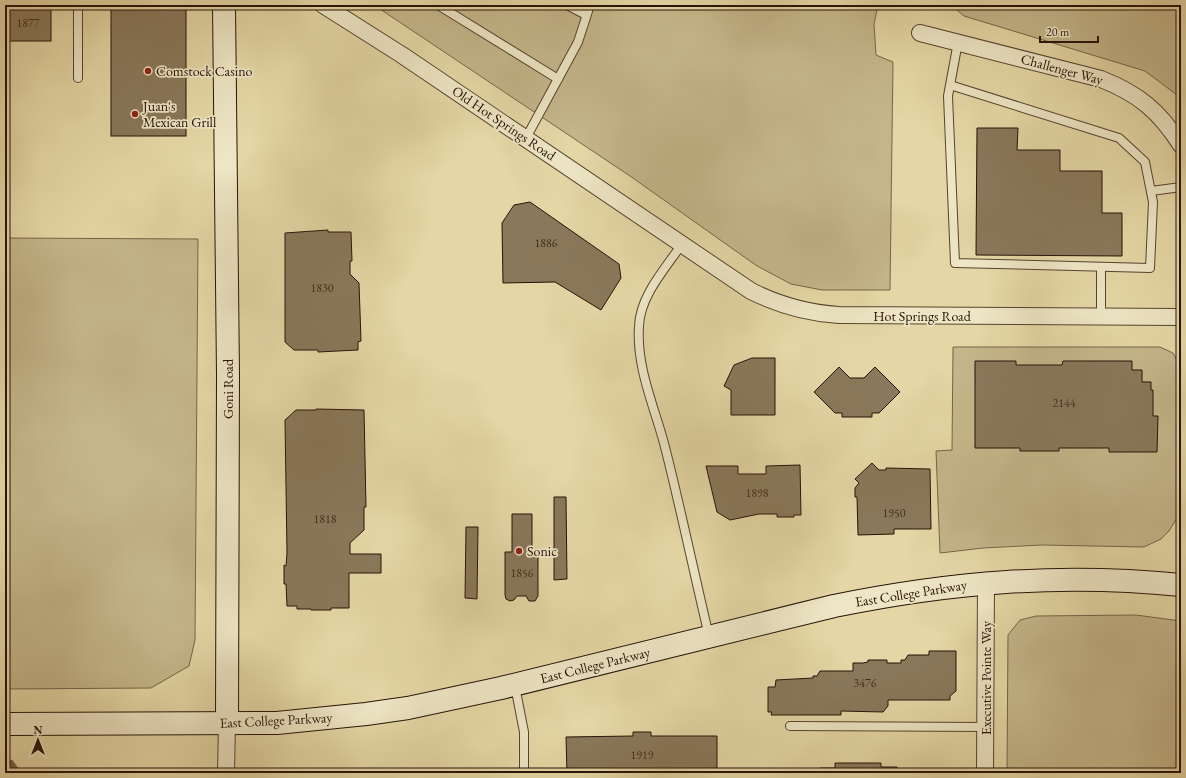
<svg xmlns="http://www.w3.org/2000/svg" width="1186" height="778" viewBox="0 0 1186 778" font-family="'EB Garamond',serif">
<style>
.green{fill:#c4b68a;stroke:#766449}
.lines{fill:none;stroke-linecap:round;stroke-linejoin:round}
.stream{stroke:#726046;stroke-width:6}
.building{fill:#89785a;stroke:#271208}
.lane-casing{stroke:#56432f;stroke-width:10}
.street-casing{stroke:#56432f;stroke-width:18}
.secondary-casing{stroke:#271208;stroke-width:24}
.lane{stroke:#ede5c4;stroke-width:8}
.street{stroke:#ede5c4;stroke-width:16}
.secondary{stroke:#ede5c4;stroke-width:22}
.poi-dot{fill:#8f2418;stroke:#ede5c4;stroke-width:1.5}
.labels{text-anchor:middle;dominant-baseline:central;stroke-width:3.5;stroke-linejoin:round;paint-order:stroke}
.number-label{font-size:12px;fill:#402c1c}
.street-label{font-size:14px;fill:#271208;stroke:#ede5c4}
.poi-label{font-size:14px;fill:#271208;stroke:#ede5c4;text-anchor:start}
</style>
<rect width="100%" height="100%" fill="#e4d7a5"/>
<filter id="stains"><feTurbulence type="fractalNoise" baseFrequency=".005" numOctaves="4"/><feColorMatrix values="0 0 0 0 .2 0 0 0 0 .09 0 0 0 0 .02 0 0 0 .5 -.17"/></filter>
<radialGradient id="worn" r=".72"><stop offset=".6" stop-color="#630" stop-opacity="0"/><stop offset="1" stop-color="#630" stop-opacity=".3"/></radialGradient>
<g class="green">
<path d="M374,5H878L874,24L876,55L893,62L890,290H822L791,284L757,266L630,176Z"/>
<path d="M951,5H1181V101L1177,95L1145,71L964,16Z"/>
<path d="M5,238L198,239L195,640L189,666L151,688L5,689Z"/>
<path d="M953,347H1160L1173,353L1177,361V518L1169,531L1161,539L1144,547L1042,545L983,548L940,553L936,451L952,450Z"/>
<path d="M1136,615L1181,621V773H1007L1008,635L1020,620L1036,616Z"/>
</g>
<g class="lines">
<path class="stream" d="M11,763L18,773"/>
</g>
<g class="building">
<rect x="5" y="5" width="46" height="36"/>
<rect x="111" y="5" width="75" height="131"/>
<path d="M977,128H1018L1017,150H1060V171H1102V213H1122V256L976,255Z"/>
<path d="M530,202L619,264L621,278L601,310L555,282L503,283L502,223L514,205Z"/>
<path d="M328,230V232H351L352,261H350V274L359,283L361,341L358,342V350L318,352V350H294L285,342V233Z"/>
<path d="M752,358H775V415H731V390L724,386L734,365Z"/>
<path d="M975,361H1016V365H1062L1063,361H1132V370H1142V382H1151V390H1153V416H1158L1157,452H1109V448H1059V451H1020V448H975Z"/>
<path d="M839,367L850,378H864L875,367L900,392L879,413H872V417H842V413H835L814,392Z"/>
<path d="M316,409L364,410L366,507H364V530L350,543V554H381V573H349V608H331V610H311V609H297V606H287L286,584H284V565L286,566L287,553L285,420L296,410H316Z"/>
<path d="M872,463L879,470H886V468L930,469L931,529H894V534L858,535L857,497H855V488L859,483L855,479Z"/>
<path d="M800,465L801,515H794V517H777V514H759L730,520L717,512L706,466H738V474H766V466Z"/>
<path d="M554,497H566L567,579L554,580Z"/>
<path d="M512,514H532V552H538V596L535,601H529L526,596H517L514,600L510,601L506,599L505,595V552H512Z"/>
<path d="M466,527H478L477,599L465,598Z"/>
<path d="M929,651H956V691L950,696V700H888V706L883,712L841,711V715H771L772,712H768V687H775L776,680L813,678V676H817L820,671H853V663H863L868,662V660H887V663H901V660H905L908,655H929Z"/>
<path d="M633,732H651V736H717V773H567L566,737L633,736Z"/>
<path d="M835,763H881V767H897V773H820V768H835Z"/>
</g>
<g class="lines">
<defs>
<g id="lane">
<path d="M78,5V78"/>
<path d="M438,5L558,79L526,138"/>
<path d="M567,5L586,15"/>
<path d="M558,79L578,42L590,5"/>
<path d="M950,85L1119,138L1145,162L1153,202L1150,268L955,263L948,96L958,42"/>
<path d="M1151,191L1181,187"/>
<path d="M682,244C665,269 640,296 639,326C636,368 655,408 665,447C681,510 694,573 709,636"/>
<path d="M1101,267V316"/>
<path d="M515,686L524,732V773"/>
<path d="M790,726L986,727"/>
</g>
<g id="street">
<path d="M323,5L402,55L751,291C779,305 807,313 839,315L1181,317"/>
<path d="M920,33L1101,79C1139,94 1159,111 1181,145"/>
<path d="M226,773L227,723"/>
<path d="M985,773L986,582"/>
</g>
<g id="secondary">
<path d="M224,5L228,375L227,723"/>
<path d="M5,724L277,723L366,714L408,708L501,688L834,606C952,582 1061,573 1181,585"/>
</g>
</defs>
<use href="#lane" class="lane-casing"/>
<use href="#street" class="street-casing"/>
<use href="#secondary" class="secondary-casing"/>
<use href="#lane" class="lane"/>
<use href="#street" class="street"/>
<use href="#secondary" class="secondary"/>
</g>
<g class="poi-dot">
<circle cx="148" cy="71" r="4"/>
<circle cx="135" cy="114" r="4"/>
<circle cx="519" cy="551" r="4"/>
</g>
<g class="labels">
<g class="number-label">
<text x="28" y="23">1877</text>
<text x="546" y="243">1886</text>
<text x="322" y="288">1830</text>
<text x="1064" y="403">2144</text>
<text x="757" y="493">1898</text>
<text x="894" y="513">1950</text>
<text x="325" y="519">1818</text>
<text x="522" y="573">1856</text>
<text x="865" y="683">3476</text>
<text x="642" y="755">1919</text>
</g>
<g class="street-label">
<text transform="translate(1062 69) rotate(15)">Challenger Way</text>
<text transform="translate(504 123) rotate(34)">Old Hot Springs Road</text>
<text x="922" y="316">Hot Springs Road</text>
<text transform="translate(228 389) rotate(-90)">Goni Road</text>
<text transform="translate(911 593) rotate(-9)">East College Parkway</text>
<text transform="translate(595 665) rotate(-14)">East College Parkway</text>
<text transform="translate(986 678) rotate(-90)">Executive Pointe Way</text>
<text transform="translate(276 720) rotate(-3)">East College Parkway</text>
</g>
<g class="poi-label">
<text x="156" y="71">Comstock Casino</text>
<text x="143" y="106">Juan's<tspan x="143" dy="16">Mexican Grill</tspan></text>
<text x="527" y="551">Sonic</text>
</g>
</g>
<rect width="1186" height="778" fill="none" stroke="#e4d7a5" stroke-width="20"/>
<rect x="6" y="6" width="1174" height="766" fill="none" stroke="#271208" stroke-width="2"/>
<rect x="10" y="10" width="1166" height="758" fill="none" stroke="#271208"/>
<g transform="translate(38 740)" stroke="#ede5c4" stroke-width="3" paint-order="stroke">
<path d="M0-3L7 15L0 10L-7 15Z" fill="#271208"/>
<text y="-6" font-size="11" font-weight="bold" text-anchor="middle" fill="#271208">N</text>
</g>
<path d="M1040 36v6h58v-6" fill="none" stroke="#271208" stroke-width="2"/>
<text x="1046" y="36" font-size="12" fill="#271208" stroke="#ede5c4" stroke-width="3" paint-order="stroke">20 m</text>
<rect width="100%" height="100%" filter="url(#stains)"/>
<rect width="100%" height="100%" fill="url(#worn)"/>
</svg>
